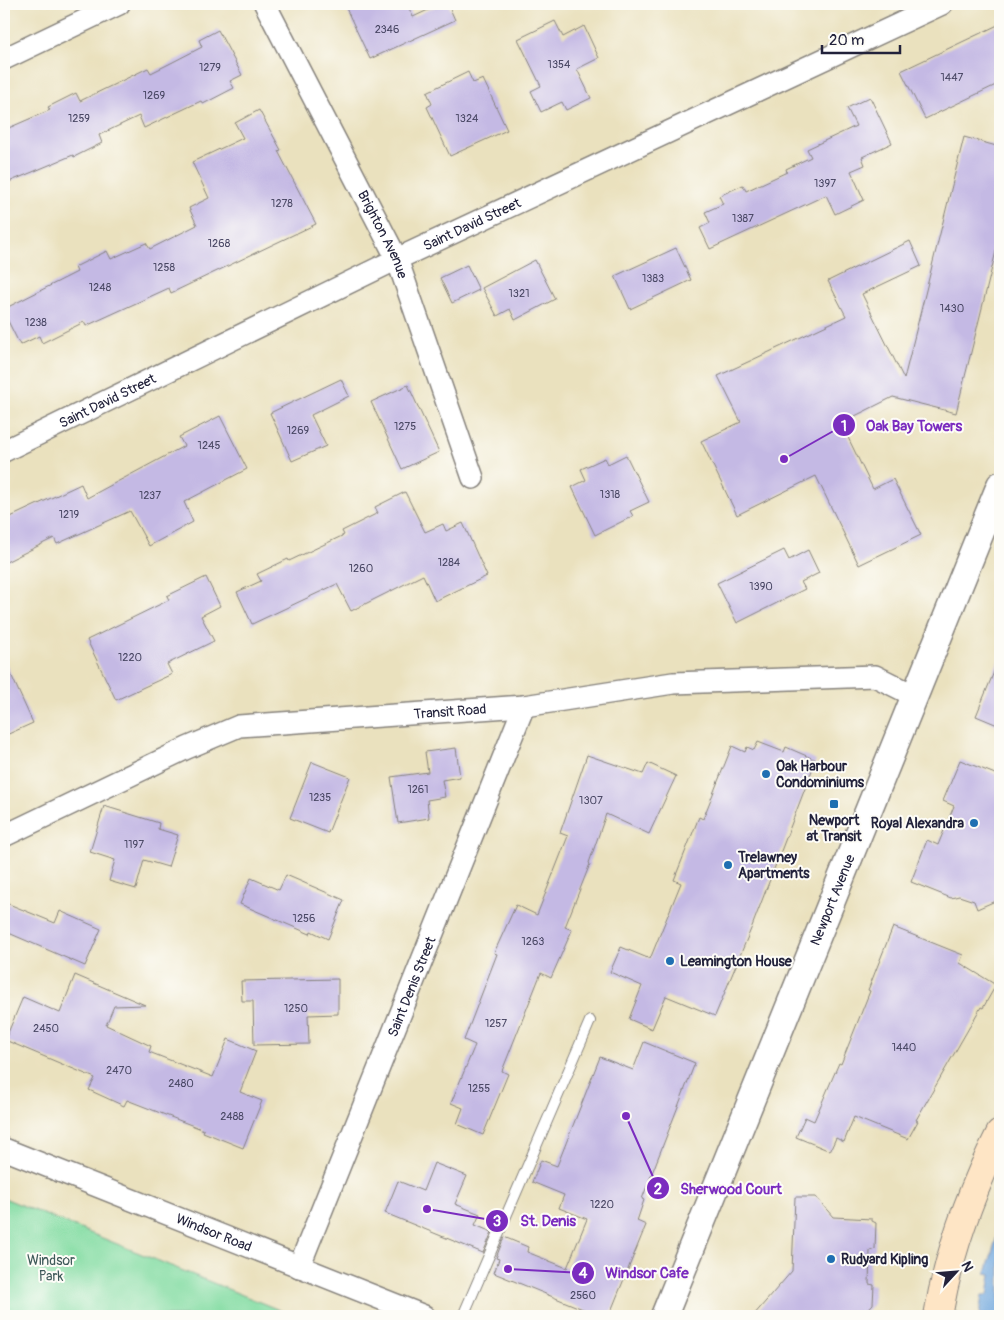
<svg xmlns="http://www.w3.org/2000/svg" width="1004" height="1320" viewBox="0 0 1004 1320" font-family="Pangolin,sans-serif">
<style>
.green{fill:#82dca2;stroke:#527f6e}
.water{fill:#6ea6dd;stroke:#48648c}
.building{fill:#c4b9e4}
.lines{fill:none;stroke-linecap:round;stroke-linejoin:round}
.service-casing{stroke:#86827c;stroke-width:12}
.minor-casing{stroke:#86827c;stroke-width:24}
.tertiary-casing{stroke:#86827c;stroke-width:29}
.secondary-casing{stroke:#86827c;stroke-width:30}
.service{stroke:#fff;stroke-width:10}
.minor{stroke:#fff;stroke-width:21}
.tertiary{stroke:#fff;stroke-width:26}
.secondary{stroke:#fee5c5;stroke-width:28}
.poi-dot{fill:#1f6fb2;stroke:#fdfcf7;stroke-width:2}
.labels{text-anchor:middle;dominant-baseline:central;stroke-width:4;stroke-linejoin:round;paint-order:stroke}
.number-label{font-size:11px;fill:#4a4865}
.street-label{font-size:14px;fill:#22223b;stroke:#fdfcf7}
.poi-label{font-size:14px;font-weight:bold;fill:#22223b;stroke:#fdfcf7;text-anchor:start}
.park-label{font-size:14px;fill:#3f5a5a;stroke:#fdfcf7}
.leader{fill:none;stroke:#7b2cbf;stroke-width:2}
.callout-dot{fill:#7b2cbf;stroke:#fdfcf7;stroke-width:2}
.mark-label{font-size:15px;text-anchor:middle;font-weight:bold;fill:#fff}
.callout-label{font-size:15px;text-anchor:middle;font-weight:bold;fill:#7b2cbf;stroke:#fdfcf7;stroke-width:4;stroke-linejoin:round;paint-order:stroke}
</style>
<rect width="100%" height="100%" fill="#fdfcf7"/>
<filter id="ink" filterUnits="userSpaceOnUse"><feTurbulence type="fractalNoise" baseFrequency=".02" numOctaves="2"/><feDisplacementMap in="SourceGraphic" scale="10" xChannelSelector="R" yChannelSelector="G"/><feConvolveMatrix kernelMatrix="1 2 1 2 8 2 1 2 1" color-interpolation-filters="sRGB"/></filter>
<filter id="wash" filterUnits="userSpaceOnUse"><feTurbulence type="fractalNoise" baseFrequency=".0096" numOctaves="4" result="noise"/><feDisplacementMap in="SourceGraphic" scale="20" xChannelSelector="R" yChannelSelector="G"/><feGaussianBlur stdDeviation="1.12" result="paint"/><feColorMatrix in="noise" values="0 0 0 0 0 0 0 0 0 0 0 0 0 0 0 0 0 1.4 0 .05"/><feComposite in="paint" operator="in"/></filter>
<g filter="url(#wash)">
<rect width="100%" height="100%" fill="#eae1be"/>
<path class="green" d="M4,1198L294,1316H4Z"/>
<path class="water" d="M1000,1226V1316H979L982,1295H988L991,1274L986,1273Z"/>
<g id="blocks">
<g class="building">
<path d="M344,4H407L413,17L441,4H448L455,20L370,59Z"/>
<path d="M555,21L563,37L584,26L599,58L577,69L591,98L566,110L562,102L541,112L531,91L541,86L518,39Z"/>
<path d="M1000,24V83L925,119L901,71Z"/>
<path d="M218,30L242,75L230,81L234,88L203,104L201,101L144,128L139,116L99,135L102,143L74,157L73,155L4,184V130L50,110L48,107L76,93L80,101L148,68L151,73L169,64L202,47L199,40Z"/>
<path d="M468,72L473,83L483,79L507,130L450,156L427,107L432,104L427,92Z"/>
<path d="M870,97L892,143L862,157L865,165L851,171L864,200L835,214L826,195L710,249L700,228L710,223L705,212L723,204L719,196L743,185L746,191L787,172L786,169L811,157L807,149L856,126L847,108Z"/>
<path d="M259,110L281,150L278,151L316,224L171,293L169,288L86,326L84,322L42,343L39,336L20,345L4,313V309L77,272L75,267L107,251L111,259L146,243L150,249L197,225L189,208L209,198L192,162L243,138L235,123Z"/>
<path d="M964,137L1000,147V235L956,413L893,397L841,423L873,489L893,479L921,535L859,565L816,476L737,515L701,441L741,422L718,376L846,316L828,281L910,241L921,266L862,294L904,379Z"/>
<path d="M676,248L691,280L630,309L615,276Z"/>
<path d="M535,260L555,299L515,320L510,309L497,316L482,288Z"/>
<path d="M467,265L479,290L452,303L440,278Z"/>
<path d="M341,379L349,396L311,415L326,446L292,461L270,413Z"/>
<path d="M408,385L439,452L402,469L371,402Z"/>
<path d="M220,416L247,469L184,502L193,522L149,546L130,511L57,544L54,538L4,563V520L81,484L87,498L184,446L179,437Z"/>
<path d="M626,455L649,502L630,511L633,516L595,535L572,487L586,480L581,469L605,458L608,464Z"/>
<path d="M405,492L425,532L443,524L446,531L463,523L487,576L435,601L423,575L351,611L337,584L252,624L237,592L261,581L257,574L288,559L289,561L344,535L342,531L378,513L375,507Z"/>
<path d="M784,550L789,560L808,550L819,573L801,582L805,589L737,623L717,583Z"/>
<path d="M206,577L220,606L201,616L214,641L167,664L172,674L116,700L87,640L169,600L167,596Z"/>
<path d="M1000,657V726L976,716Z"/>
<path d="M4,659L33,723L4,736Z"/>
<path d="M758,742L784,752L786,747L816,760L751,929L715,1016L666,996L652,1029L629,1019L642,986L610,972L621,947L650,959L681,883L674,880L699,817L703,819L732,746L745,752L747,747L754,750Z"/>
<path d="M456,748L460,777L442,780L445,797L427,800L429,818L398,823L391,777L428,772L425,752Z"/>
<path d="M587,755L643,774L648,763L676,776L649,834L606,814L589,863L590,864L565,927L572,930L551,978L541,973L502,1071L508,1074L483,1135L457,1124L463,1108L451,1103L475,1045L464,1040L497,954L494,953L516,905L537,915L568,836L560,833Z"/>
<path d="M960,760L1000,776V899L977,909L974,901L959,896L951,898L911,882L927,840L938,845L954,806L943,801Z"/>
<path d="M312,762L350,777L328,833L290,818Z"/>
<path d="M104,806L159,823L158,829L178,835L168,867L144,860L136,889L109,881L115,860L90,852Z"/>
<path d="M286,875L344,900L328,939L311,931L310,934L240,904L251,878L279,890Z"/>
<path d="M4,902L55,923L60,911L101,929L85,966L4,931Z"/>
<path d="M893,927L963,955L960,963L996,985L983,1008L981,1007L916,1120L918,1121L908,1139L854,1117L844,1142L836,1138L830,1151L796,1137L805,1117L814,1121L839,1063L841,1064L870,991L868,990Z"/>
<path d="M75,975L145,1005L114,1006L106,1025L151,1046L149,1052L213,1077L228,1039L256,1051L240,1092L262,1101L243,1148L203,1132L204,1130L127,1100L124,1106L89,1090L95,1078L5,1040L23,997L60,1013Z"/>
<path d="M338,979V1014L308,1015L309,1044L254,1045L253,1001H242L241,981Z"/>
<path d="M644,1042L695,1063L642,1199L644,1200L637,1221L646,1225L609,1316H600L494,1273L499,1259L496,1258L504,1237L528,1247L527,1252L567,1268L587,1219L559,1208L564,1195L532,1182L541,1160L557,1166L600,1057L633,1070Z"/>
<path d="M434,1163L467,1176L455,1204L480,1214L475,1225L492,1232L483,1253L385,1213L398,1181L423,1191Z"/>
<path d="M795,1197H816L833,1217L872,1219V1221L876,1223L875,1249L870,1251L869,1284L874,1285L873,1304L862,1316H753L792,1271Z"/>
</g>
</g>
</g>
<g filter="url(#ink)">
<use href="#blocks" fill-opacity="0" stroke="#86827c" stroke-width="1"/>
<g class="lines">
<defs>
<path id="service" d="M463,1316L590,1021"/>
<g id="minor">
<path id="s1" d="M265,4L397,259L473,478"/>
<path d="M4,59L119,4"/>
<path id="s2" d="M4,451L397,259L942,4"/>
<path id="s3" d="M4,836L187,748L239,726L524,706L673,683L875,676L915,696"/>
<path id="s4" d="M4,1149L424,1316"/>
<path id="s5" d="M299,1267L524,706"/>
</g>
<g id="tertiary">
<path id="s6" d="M664,1316L1000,485"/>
</g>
<path id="secondary" d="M938,1316C949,1252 971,1191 1000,1134"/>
</defs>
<use href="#service" class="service-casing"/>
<use href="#minor" class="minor-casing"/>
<use href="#tertiary" class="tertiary-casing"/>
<use href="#secondary" class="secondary-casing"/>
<use href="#service" class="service"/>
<use href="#minor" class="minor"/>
<use href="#tertiary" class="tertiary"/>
<use href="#secondary" class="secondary"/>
</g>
</g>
<g class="poi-dot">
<circle cx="766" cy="774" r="5"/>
<rect x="829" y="799" width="10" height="10" rx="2.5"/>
<circle cx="974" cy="823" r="5"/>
<circle cx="728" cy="865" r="5"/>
<circle cx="670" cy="961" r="5"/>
<circle cx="831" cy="1259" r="5"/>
</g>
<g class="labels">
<g class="number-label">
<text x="387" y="29">2346</text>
<text x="559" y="64">1354</text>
<text x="210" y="67">1279</text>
<text x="952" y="77">1447</text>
<text x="154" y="95">1269</text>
<text x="79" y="118">1259</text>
<text x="467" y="118">1324</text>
<text x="825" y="183">1397</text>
<text x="282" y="203">1278</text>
<text x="743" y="218">1387</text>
<text x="219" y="243">1268</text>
<text x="164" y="267">1258</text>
<text x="653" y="278">1383</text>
<text x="100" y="287">1248</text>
<text x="519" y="293">1321</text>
<text x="952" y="308">1430</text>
<text x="36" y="322">1238</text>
<text x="405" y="426">1275</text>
<text x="298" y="430">1269</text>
<text x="209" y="445">1245</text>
<text x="610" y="494">1318</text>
<text x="150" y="495">1237</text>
<text x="69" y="514">1219</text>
<text x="449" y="562">1284</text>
<text x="361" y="568">1260</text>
<text x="761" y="586">1390</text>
<text x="130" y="657">1220</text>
<text x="418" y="789">1261</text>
<text x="320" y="797">1235</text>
<text x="591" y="800">1307</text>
<text x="134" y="844">1197</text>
<text x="304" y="918">1256</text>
<text x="533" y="941">1263</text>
<text x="296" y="1008">1250</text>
<text x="496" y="1023">1257</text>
<text x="46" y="1028">2450</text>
<text x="904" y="1047">1440</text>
<text x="119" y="1070">2470</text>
<text x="181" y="1083">2480</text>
<text x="479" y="1088">1255</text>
<text x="232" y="1116">2488</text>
<text x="602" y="1204">1220</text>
<text x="583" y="1295">2560</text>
</g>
<g class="street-label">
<text stroke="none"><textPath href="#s2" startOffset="520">Saint David Street</textPath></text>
<text stroke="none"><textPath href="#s1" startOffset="259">Brighton Avenue</textPath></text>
<text stroke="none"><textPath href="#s2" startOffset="115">Saint David Street</textPath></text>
<text stroke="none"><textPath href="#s3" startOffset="471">Transit Road</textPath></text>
<text stroke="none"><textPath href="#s6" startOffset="449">Newport Avenue</textPath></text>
<text stroke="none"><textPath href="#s5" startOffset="302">Saint Denis Street</textPath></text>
<text stroke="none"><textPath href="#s4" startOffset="226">Windsor Road</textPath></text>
</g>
<g class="poi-label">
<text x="776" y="766">Oak Harbour<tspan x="776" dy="16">Condominiums</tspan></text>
<text x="834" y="820" text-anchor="middle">Newport<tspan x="834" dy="16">at Transit</tspan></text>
<text x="964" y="823" text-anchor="end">Royal Alexandra</text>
<text x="738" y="857">Trelawney<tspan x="738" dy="16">Apartments</tspan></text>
<text x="680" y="961">Leamington House</text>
<text x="841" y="1259">Rudyard Kipling</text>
</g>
<g class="park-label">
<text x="51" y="1260">Windsor<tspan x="51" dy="16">Park</tspan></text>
</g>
</g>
<path class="leader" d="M784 459L844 425M626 1116L658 1188M427 1209L497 1221M508 1269L583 1273"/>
<g class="callout-dot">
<circle cx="784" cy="459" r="5"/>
<circle cx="626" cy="1116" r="5"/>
<circle cx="427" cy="1209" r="5"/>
<circle cx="508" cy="1269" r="5"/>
<circle cx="844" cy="425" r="12"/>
<circle cx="658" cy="1188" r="12"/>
<circle cx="497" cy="1221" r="12"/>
<circle cx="583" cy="1273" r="12"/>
</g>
<g class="mark-label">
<text x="844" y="431">1</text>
<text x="658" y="1194">2</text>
<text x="497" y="1226">3</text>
<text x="583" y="1278">4</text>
</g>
<g class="callout-label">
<text x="914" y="431">Oak Bay Towers</text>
<text x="731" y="1194">Sherwood Court</text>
<text x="548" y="1226">St. Denis</text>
<text x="647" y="1278">Windsor Cafe</text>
</g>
<rect width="1004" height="1320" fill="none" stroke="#fdfcf7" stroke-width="20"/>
<g transform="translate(956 1272) rotate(64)" stroke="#fdfcf7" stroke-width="4" paint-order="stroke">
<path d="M0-4L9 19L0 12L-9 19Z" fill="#22223b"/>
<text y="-8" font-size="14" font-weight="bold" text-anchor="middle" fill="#22223b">N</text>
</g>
<path d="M822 45v8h78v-8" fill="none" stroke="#22223b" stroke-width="2.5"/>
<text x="829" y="45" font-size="15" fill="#22223b" stroke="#fdfcf7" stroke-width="4" paint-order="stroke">20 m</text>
</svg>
